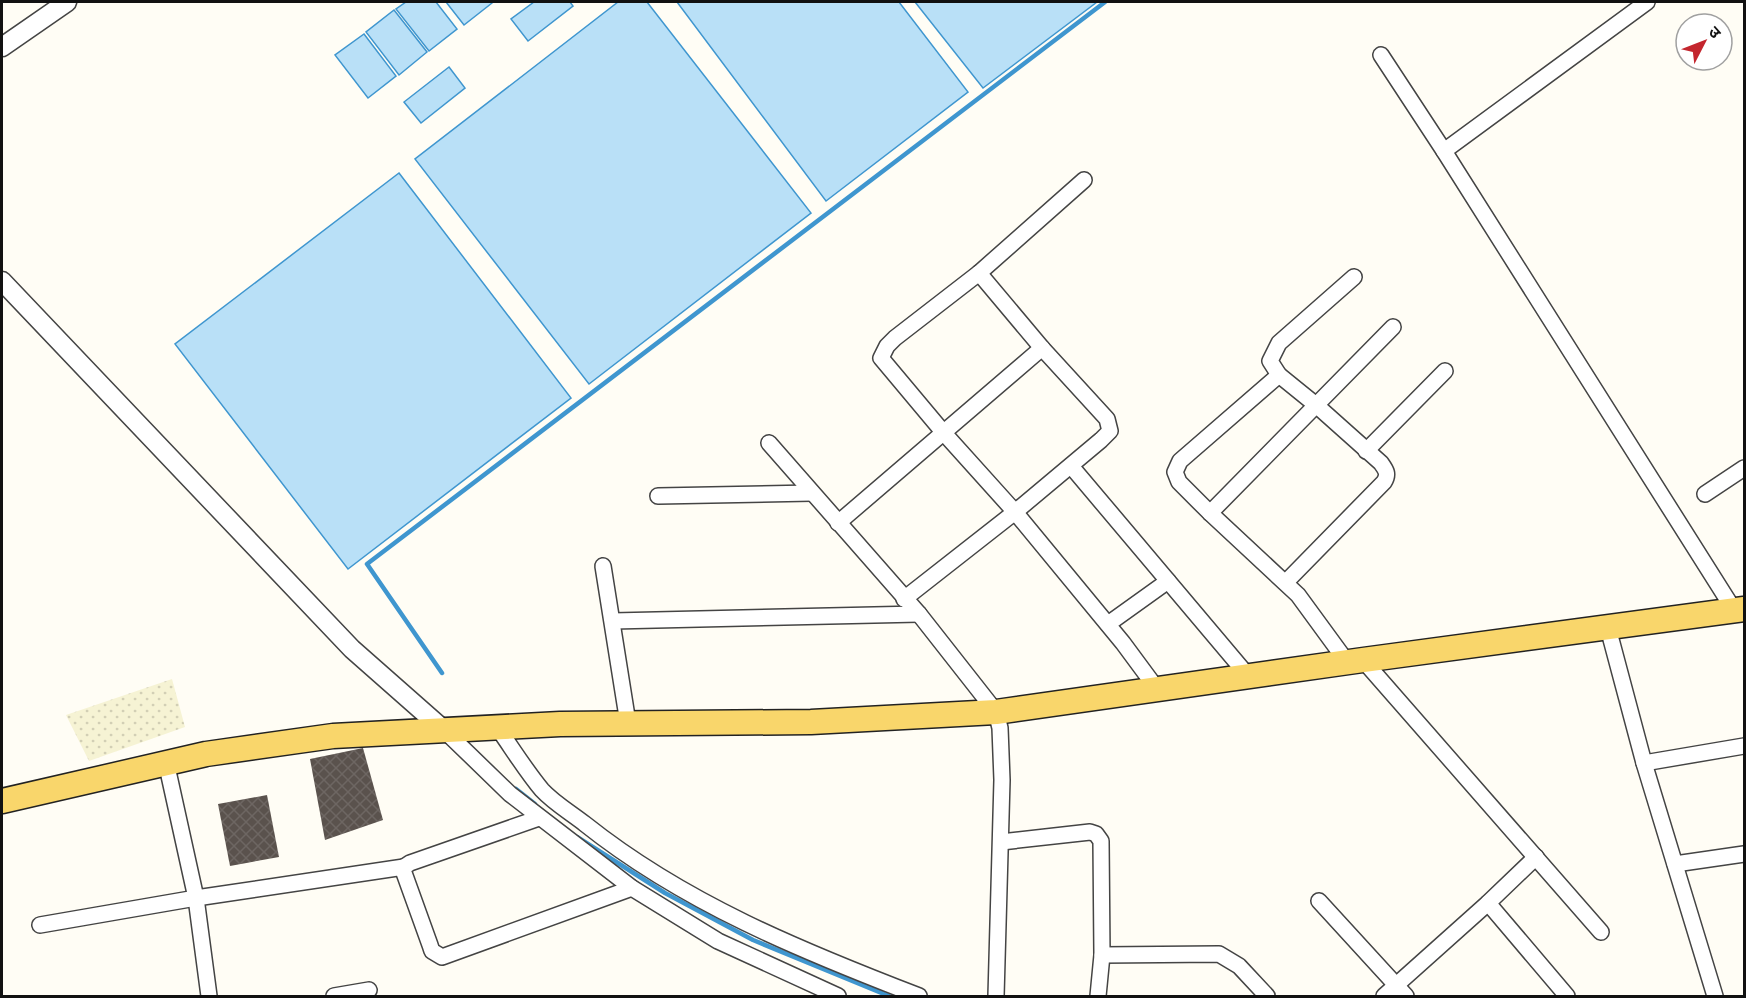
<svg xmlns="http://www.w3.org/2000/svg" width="1746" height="998" viewBox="0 0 1746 998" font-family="'IBM Plex Serif','Noto Sans Devanagari',serif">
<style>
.farmland{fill:url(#farmland-dots)}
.water{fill:#b9e0f7;stroke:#3f96cf;stroke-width:1.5}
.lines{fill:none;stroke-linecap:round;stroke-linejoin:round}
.stream{stroke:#3f96cf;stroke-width:4.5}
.building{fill:url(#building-cross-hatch)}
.minor-casing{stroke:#444;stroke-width:18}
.tertiary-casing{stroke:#444;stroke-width:21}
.primary-casing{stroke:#222;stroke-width:27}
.minor{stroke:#fff;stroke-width:15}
.tertiary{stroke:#fff;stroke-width:18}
.primary{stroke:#f9d66b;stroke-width:24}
</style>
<defs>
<pattern id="farmland-dots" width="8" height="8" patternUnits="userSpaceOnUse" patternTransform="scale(1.5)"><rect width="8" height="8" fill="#f6f3d4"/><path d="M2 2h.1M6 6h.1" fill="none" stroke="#d2cfb5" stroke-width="1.8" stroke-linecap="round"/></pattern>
<pattern id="building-cross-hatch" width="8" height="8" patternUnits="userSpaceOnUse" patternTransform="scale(1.5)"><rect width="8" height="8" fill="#5a524d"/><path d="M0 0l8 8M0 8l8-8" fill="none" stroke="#6d6662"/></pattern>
</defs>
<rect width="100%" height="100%" fill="#fffdf5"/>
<path class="farmland" d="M172,679L185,727L89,761L66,715Z"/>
<g class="water">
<path d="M406,2H436L457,29L429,51L396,9Z"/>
<path d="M446,2H491L492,3L464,25Z"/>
<path d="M534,2H570L573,6L528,41L511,19Z"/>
<path d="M618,2H647L811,213L589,384L415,159Z"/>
<path d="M677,2H899L968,92L826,201Z"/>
<path d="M915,2H1097L983,88Z"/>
<path d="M394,10L427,52L399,75L366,32Z"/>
<path d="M364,34L396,76L368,98L335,55Z"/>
<path d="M449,67L465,88L421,123L404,102Z"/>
<path d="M399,173L571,398L348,569L175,344Z"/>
</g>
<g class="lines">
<g class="stream">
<path d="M442,673L367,564L1105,2"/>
<path d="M516,789L535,804"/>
<path d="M577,837L665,893L753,940L889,996"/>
</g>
</g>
<g class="building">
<path d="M363,748L383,820L325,840L310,759Z"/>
<path d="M267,795L279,857L230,866L218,804Z"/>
</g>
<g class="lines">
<defs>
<g id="minor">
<path d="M1381,55L1444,151L1734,610"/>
<path d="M1444,151L1647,2"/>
<path d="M1084,180L979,273L895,338L887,346L881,358L943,432L1015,512L1123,643L1157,689"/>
<path d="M1279,375L1180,461L1175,472L1179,482L1210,513L1298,595L1347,662"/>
<path d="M769,443L919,614L996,712L1000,728L1002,780L996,996"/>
<path d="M1366,451L1445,371"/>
<path d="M1071,466L1249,677"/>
<path d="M1705,494L1744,468"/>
<path d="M658,496L812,493"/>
<path d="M1210,513L1393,327"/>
<path d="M838,523L1042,348"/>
<path d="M603,566L628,723"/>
<path d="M1286,582L1384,482C1389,474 1386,470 1381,463L1316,405L1279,375L1270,361L1279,343L1354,277"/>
<path d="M904,599L1015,512L1101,440L1110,431L1107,419L1042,348L979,273"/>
<path d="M613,621L919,614"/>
<path d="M1108,624L1168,581"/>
<path d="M1608,628L1644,763L1715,996"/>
<path d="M1363,660L1601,932"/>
<path d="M497,727C512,748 526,771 542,790C554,803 571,813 585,824C684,903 802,951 919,996"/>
<path d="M445,731L510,794L632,888L718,941L838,996"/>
<path d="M166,762L196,898L209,996"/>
<path d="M1644,763L1744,746"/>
<path d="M539,818L410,863L404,867L403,870L430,945L432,951L442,957L632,888"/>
<path d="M1001,842L1090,832L1096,834L1101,841L1102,955L1098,996"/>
<path d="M1675,864L1744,854"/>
<path d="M1319,901L1406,996"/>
<path d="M1488,903L1567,996"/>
<path d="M40,925L196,898L404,867"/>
<path d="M1102,955L1219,954L1239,966L1267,996"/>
<path d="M334,996L369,990"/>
<path d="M1384,996L1488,903L1536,857"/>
</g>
<g id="tertiary">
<path d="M2,47L67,2"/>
<path d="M2,281L352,649L445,731"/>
</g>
<path id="primary" d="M2,801L206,754L333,736L560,724L811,722L996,712L1363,660L1744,609"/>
</defs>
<use href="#minor" class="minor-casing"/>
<use href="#tertiary" class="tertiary-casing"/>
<use href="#primary" class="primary-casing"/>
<use href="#minor" class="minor"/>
<use href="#tertiary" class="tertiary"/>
<use href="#primary" class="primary"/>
</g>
<rect width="1746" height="998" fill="none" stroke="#111111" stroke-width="6"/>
<g transform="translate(1704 42) rotate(48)"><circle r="28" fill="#ffffff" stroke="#a0a0a0" stroke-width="1.5"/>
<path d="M0-4.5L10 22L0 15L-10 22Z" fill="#c4262e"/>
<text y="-9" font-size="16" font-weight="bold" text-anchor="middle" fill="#111111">उ</text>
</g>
</svg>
